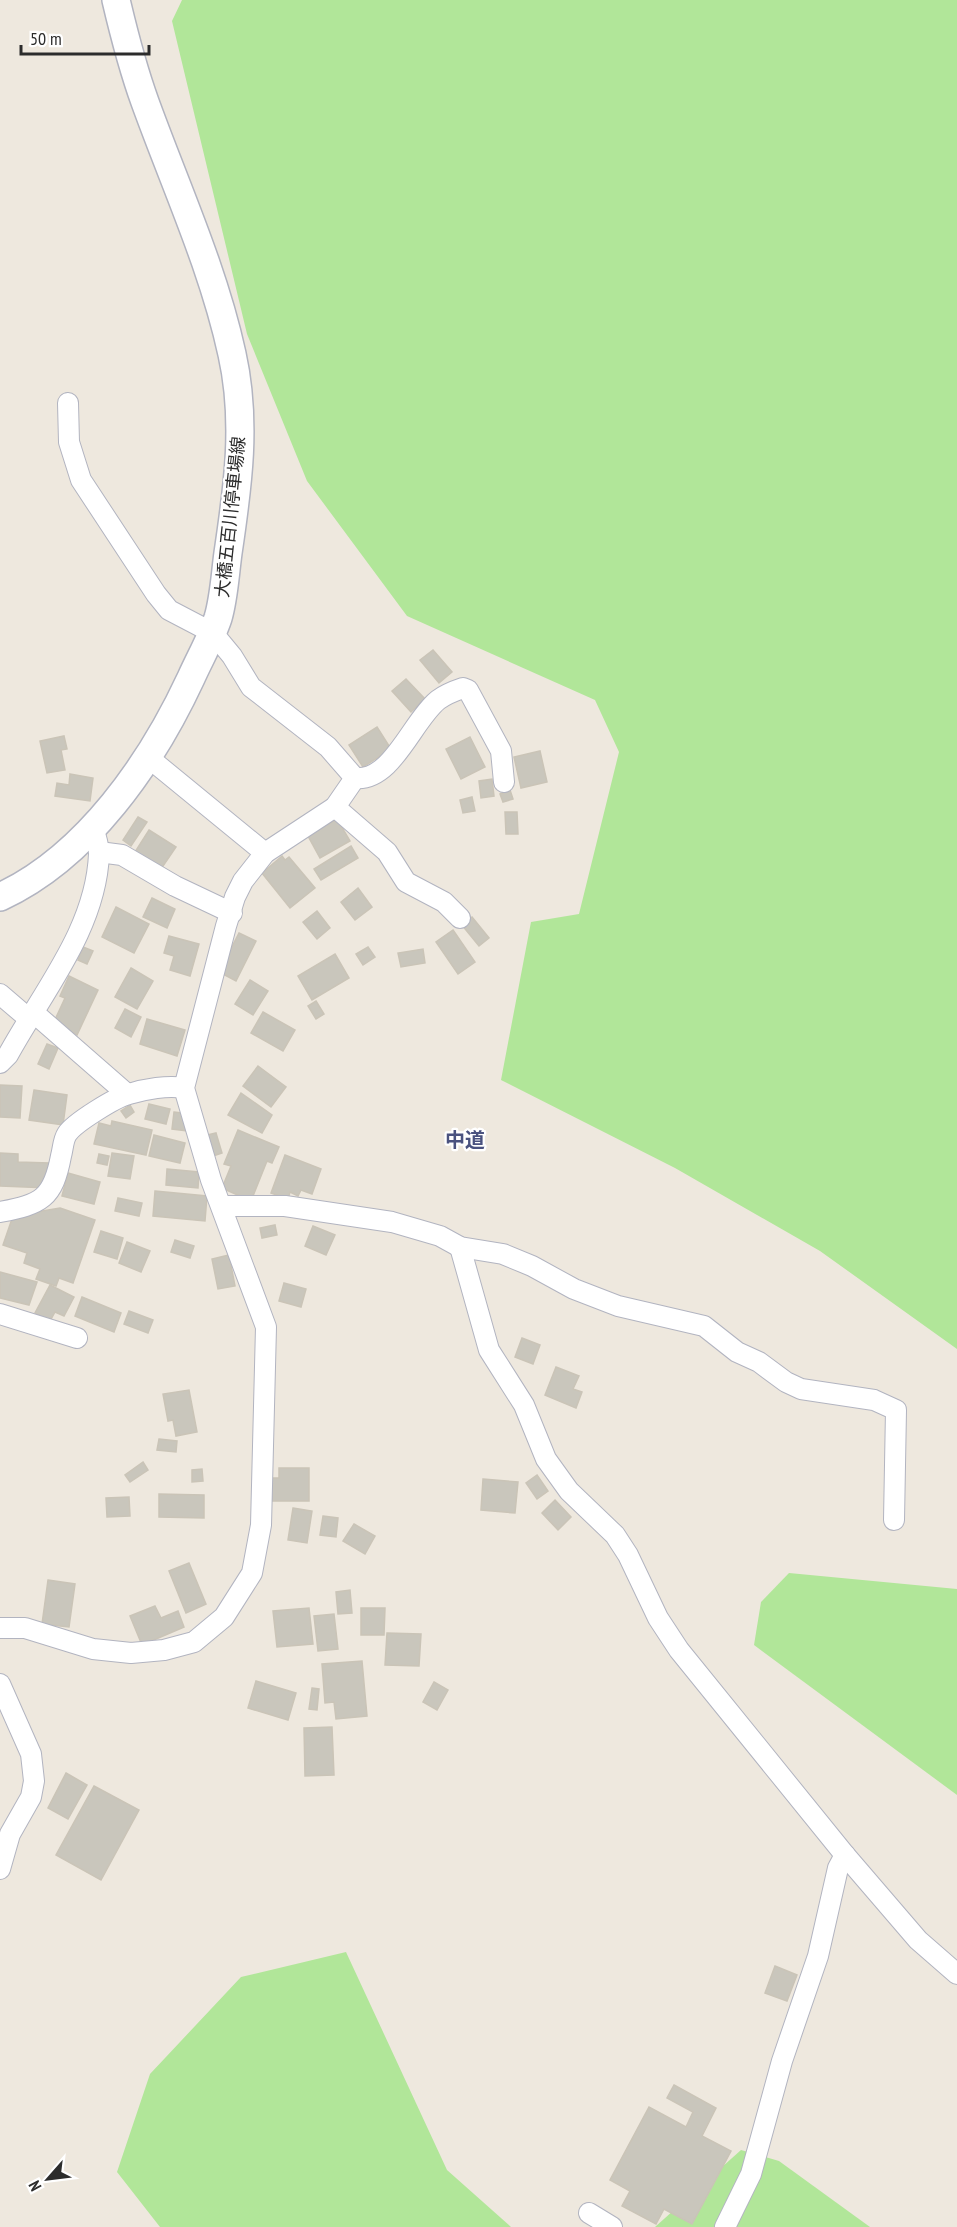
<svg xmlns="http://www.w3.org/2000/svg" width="957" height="2227" viewBox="0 0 957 2227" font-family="'PT Sans Narrow','Noto Sans JP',sans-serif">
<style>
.green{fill:#b1e699}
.building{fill:#c9c6bc;stroke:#cac4b7;stroke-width:1.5}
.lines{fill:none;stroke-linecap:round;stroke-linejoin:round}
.minor-casing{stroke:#b2b4c0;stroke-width:22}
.secondary-casing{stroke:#b2b4c0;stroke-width:30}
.minor{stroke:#fff;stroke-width:20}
.secondary{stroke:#fff;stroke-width:27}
.labels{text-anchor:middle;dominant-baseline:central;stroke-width:4.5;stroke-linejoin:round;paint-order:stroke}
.street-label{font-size:18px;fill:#2c2c2c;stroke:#fff}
.neighbourhood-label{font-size:20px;font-weight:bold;fill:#4a527f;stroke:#fff}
</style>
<rect width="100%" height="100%" fill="#eee8de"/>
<g class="green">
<path d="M182,0H957V1349L820,1251L675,1168L501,1080L531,922L579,914L619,752L595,700L407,616L307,481L247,334L172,21Z"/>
<path d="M789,1573L957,1589V1795L754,1645L761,1602Z"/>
<path d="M346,1952L447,2170L511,2227H160L117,2172L150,2074L241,1977Z"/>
<path d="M741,2150L779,2161L870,2227H655Z"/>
</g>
<g class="building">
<path d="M433,650L452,672L439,683L420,660Z"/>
<path d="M406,679L425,699L411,712L392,691Z"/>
<path d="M377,727L391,749L363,767L349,745Z"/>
<path d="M64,736L67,749L61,750L65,770L47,773L40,741Z"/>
<path d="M470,737L485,767L461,779L446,749Z"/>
<path d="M540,751L547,782L521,788L514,757Z"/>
<path d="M70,774L93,778L90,801L55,796L57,783L69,785Z"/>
<path d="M492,779L494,796L481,798L479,781Z"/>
<path d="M510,790L513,799L503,802L500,794Z"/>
<path d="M472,797L475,811L463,813L460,800Z"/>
<path d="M505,812H517L518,834H506Z"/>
<path d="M138,817L147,822L131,846L123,840Z"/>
<path d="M337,819L350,841L320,858L308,836Z"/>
<path d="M149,830L176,847L161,869L135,852Z"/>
<path d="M351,846L358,858L321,880L314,869Z"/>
<path d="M282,856L285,860L289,857L315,888L290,908L262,873Z"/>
<path d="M358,888L372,907L355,920L341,902Z"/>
<path d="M152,898L175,909L167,928L143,917Z"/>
<path d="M116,907L149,924L134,953L102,937Z"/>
<path d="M317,911L330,928L317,939L303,922Z"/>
<path d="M472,917L489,938L479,946L462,925Z"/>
<path d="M453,930L475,962L458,974L436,942Z"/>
<path d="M239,933L256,941L236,981L219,972Z"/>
<path d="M169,936L199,944L190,976L170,970L174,956L164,953Z"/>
<path d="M83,947L93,951L87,964L78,960Z"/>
<path d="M368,947L375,957L363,965L356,954Z"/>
<path d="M423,949L425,963L401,967L398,953Z"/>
<path d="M335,954L349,978L312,1000L298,976Z"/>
<path d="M131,968L153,981L137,1009L115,997Z"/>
<path d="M69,976L98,990L77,1035L53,1024L65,998L60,996Z"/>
<path d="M250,980L268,991L253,1015L235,1004Z"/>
<path d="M316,1001L324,1014L316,1019L308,1006Z"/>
<path d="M125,1009L141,1017L131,1037L115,1028Z"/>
<path d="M263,1012L295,1030L283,1051L251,1033Z"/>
<path d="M147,1019L185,1030L177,1056L140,1044Z"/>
<path d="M47,1044L58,1048L49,1069L38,1064Z"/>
<path d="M258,1066L286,1087L271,1107L243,1086Z"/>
<path d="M0,1085L22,1086L20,1118L0,1117Z"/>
<path d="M34,1090L67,1095L63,1125L29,1120Z"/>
<path d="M241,1093L272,1115L262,1133L228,1115Z"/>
<path d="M149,1104L170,1109L166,1124L145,1119Z"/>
<path d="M130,1105L134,1112L126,1118L121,1111Z"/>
<path d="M174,1112L189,1114L187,1131L172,1129Z"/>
<path d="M112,1121L152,1130L146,1155L94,1144L99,1123L111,1126Z"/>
<path d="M238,1130L279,1147L272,1163L267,1161L251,1201L222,1188L231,1166L224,1164Z"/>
<path d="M216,1133L222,1153L213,1156L207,1135Z"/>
<path d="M154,1135L185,1143L180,1163L149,1156Z"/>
<path d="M0,1153L18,1154V1162L49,1163V1188L0,1186Z"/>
<path d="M112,1153L134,1156L130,1179L108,1176Z"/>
<path d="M99,1154L109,1156L107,1165L97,1163Z"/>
<path d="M285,1155L321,1169L312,1194L301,1190L298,1196L290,1192L288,1199L271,1193Z"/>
<path d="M167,1169L199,1172L198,1188L166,1185Z"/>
<path d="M68,1173L100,1182L94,1204L62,1196Z"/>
<path d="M155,1191L207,1196L205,1221L153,1216Z"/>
<path d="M118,1198L142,1203L139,1216L115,1211Z"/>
<path d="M60,1208L95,1220L73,1283L59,1278L56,1286L36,1279L40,1269L24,1263L27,1253L3,1245L13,1216Z"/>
<path d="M275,1225L277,1235L262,1238L260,1228Z"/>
<path d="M313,1226L335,1235L326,1255L305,1246Z"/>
<path d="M101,1231L123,1238L117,1259L94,1252Z"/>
<path d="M175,1240L194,1246L190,1258L171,1252Z"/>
<path d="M127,1242L150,1251L141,1272L119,1263Z"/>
<path d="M229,1255L235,1286L218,1289L212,1259Z"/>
<path d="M0,1272L37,1282L29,1305L0,1298Z"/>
<path d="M284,1283L306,1289L301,1307L279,1301Z"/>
<path d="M50,1285L74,1297L64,1316L55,1312L50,1321L35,1313Z"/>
<path d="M82,1297L121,1313L114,1332L75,1316Z"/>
<path d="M129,1311L153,1320L148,1333L124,1324Z"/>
<path d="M522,1338L540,1345L533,1364L515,1357Z"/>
<path d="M556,1367L579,1376L573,1389L582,1392L576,1408L545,1395Z"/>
<path d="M189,1390L197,1432L176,1436L173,1420L168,1421L163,1394Z"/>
<path d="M159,1439L177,1441L176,1452L157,1450Z"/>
<path d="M143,1462L148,1470L130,1482L125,1475Z"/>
<path d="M279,1468H309V1501H270V1478H279Z"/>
<path d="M202,1469L203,1481L192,1482V1470Z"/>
<path d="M537,1475L548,1491L537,1499L526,1483Z"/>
<path d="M483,1479L518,1482L515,1513L481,1510Z"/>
<path d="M159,1494L204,1495V1518L159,1517Z"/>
<path d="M129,1497L130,1516L107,1517L106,1498Z"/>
<path d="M555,1500L571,1517L558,1530L542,1513Z"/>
<path d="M293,1508L312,1511L307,1543L288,1540Z"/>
<path d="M323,1516L338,1518L336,1537L320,1535Z"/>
<path d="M354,1524L375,1536L365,1554L343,1541Z"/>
<path d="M189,1563L206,1604L186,1613L169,1571Z"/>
<path d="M48,1580L75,1584L69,1627L42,1624Z"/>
<path d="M350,1590L352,1613L338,1614L336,1592Z"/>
<path d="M155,1606L161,1618L178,1611L184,1627L142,1645L130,1616Z"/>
<path d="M309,1608L313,1644L277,1647L273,1611Z"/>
<path d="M361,1608H385L384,1635H361Z"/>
<path d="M334,1614L338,1649L318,1651L314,1616Z"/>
<path d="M387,1633L421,1634L419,1666L385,1665Z"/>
<path d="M362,1661L367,1716L336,1719L334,1702L325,1703L322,1664Z"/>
<path d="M256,1681L296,1693L288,1720L248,1708Z"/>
<path d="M434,1682L448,1690L437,1710L423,1702Z"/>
<path d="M312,1688L319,1689L317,1710L309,1709Z"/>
<path d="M332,1727L334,1775L305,1776L304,1728Z"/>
<path d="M66,1773L87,1785L68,1819L48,1808Z"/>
<path d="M94,1786L139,1810L101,1880L56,1855Z"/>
<path d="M775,1966L797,1975L787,2001L765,1993Z"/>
<path d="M674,2085L716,2108L702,2136L731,2151L692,2224L664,2209L656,2224L622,2206L630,2191L610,2180L649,2107L686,2127L693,2112L667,2098Z"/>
</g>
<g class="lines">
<defs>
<g id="minor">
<path d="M149,758L265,853"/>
<path d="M355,778C392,782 412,721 438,700C446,694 454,691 463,688L468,690L501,751L504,782"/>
<path d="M335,807L387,852L406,882L444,902L460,918"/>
<path d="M99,852L122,855L175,886L232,913"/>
<path d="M0,994L28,1018"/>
<path d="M33,1012L127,1094"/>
<path d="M0,1063L8,1055C43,991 96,929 99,854C99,845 95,835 93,826"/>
<path d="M223,1206H285L392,1222L440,1236L460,1247L503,1254L532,1266L574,1289L618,1306L704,1326L737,1352L759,1362L786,1382L801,1389L874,1400L896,1410L894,1520"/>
<path d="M0,1212C41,1204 53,1199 61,1156C63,1149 63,1140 67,1134C74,1123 116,1097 129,1094C145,1089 168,1085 184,1088"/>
<path d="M460,1247L489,1350L524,1405L546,1459L569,1491L615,1535L628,1555L658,1618L679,1650L845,1855L918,1940L957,1974"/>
<path d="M0,1314L77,1338"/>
<path d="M0,1628H25L93,1649L131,1653L164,1650L194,1642L224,1617L252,1573L261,1525L266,1327L211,1180L184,1088L226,926L235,897L243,881L265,853L335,807L355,778L328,747L251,687L232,656L213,633L169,610L156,594L81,480L69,442L68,403"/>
<path d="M0,1684L31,1754L34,1781L31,1797L10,1834L0,1869"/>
<path d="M589,2213L612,2227"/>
<path d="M725,2227L751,2174L782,2061L818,1956L838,1868L845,1855"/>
</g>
<path id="secondary" d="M0,897C87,857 152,762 191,678C200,658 211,639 218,618C224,598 225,575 228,553C238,486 247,421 232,354C213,267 175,185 145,102C133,69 124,34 116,0"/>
</defs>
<use href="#minor" class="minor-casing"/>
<use href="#secondary" class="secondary-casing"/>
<use href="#minor" class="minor"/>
<use href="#secondary" class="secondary"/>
</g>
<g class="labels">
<g class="street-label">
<text transform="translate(230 517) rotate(-84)">大橋五百川停車場線</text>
</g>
<g class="neighbourhood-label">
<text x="465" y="1140">中道</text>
</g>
</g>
<g transform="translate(48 2179) rotate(242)" stroke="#ffffff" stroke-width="4.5" paint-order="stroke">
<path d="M0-4.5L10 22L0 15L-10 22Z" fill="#2c2c2c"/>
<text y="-9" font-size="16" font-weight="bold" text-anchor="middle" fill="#2c2c2c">N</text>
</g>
<path d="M21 45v9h128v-9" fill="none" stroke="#2c2c2c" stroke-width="3"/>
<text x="30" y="45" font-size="18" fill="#2c2c2c" stroke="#ffffff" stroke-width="4.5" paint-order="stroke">50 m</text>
</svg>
